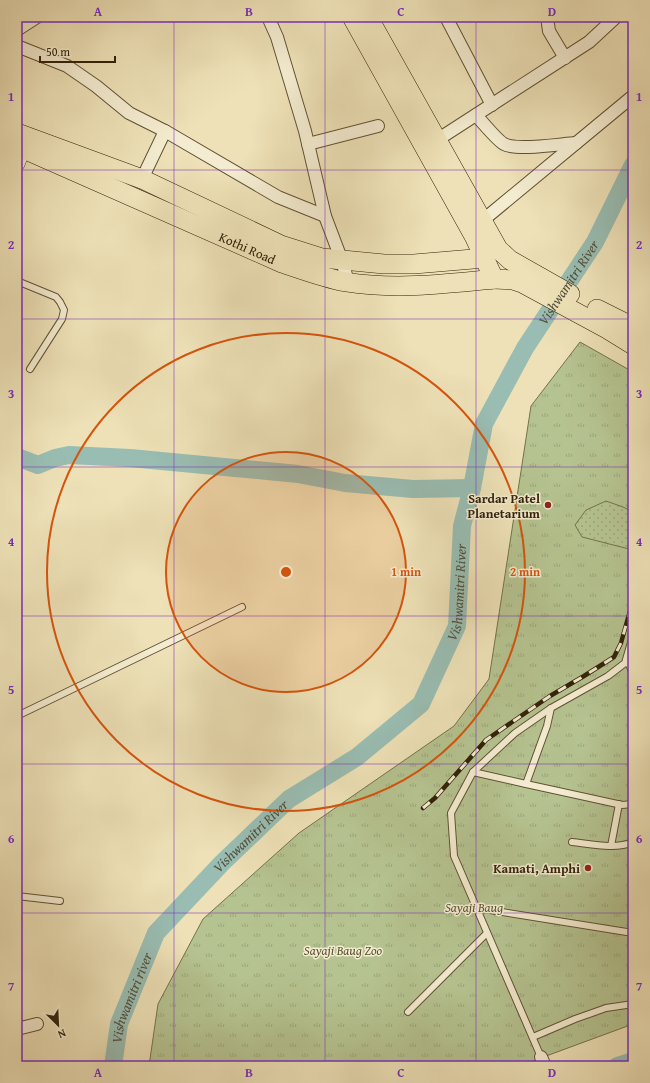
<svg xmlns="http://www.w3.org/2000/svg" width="650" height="1083" viewBox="0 0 650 1083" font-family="'Gentium Book Plus',serif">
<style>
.park{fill:url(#park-tufts);stroke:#74724c}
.garden{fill:url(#garden-dots);stroke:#74724c}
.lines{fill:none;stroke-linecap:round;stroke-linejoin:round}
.river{stroke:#99bdb2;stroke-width:18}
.service-casing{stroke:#615234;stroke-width:8}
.minor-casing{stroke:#615234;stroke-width:14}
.tertiary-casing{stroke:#615234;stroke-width:16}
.primary-casing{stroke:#322209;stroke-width:20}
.trunk-casing{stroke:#322209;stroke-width:20}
.service{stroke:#f4ecd0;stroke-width:6}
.minor{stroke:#f4ecd0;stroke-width:12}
.tertiary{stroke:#f4ecd0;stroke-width:15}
.primary{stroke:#eee1b7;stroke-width:19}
.trunk{stroke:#eee1b7;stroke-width:19}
.rail-casing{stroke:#322209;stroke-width:4.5}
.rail{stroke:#f4ecd0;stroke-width:3;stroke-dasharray:9;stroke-linecap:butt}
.grid{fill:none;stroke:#7b2cbf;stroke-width:1;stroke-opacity:0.55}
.ring{fill:none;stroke:#d6540c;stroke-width:2}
.poi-dot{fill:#8f2418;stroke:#f4ecd0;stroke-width:1.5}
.labels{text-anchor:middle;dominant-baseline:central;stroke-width:3;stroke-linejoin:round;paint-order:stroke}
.street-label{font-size:13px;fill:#322209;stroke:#f4ecd0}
.poi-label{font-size:13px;font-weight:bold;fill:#322209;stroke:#f4ecd0;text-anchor:end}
.park-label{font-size:13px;font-style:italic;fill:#595232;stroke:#f4ecd0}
.water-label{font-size:14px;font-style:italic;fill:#51503c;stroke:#f4ecd0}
.centre{fill:#d6540c;stroke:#f4ecd0;stroke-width:2}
.ring-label{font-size:12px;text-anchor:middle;font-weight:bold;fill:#d6540c;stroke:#f4ecd0;stroke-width:3;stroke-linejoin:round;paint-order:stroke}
.neatline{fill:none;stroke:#7b2cbf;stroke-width:1.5}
.grid-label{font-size:13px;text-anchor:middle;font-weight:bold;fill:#7b2cbf}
</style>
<defs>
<pattern id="park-tufts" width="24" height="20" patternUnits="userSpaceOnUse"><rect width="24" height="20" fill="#b5c390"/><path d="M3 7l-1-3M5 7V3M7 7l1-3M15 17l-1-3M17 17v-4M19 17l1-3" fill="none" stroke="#9ca77b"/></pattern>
<pattern id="garden-dots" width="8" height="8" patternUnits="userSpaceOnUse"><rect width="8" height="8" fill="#b5c390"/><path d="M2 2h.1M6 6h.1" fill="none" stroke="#9ca77b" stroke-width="1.8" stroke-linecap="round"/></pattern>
</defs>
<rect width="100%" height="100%" fill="#eee1b7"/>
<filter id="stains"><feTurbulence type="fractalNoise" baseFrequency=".005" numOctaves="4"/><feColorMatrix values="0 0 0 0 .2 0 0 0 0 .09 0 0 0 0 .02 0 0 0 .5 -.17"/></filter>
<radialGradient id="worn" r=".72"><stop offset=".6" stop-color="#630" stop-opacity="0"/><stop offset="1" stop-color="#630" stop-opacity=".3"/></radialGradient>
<path class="park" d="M580,342L633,372V1024L519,1066H149L158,1004L203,919L299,833L454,726L489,679L531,406Z"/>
<path class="garden" d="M606,501L623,507L633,512V550L582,537L575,525L586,510Z"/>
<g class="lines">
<g class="river">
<path d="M17,457L38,465L55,458L69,455L130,458L298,474L345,483L413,489L472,488"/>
<path id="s1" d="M113,1066L119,1024L156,933L222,863L289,799L357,757L421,704L457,626L462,526L472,488L484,424L525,348L595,242L633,165"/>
<path d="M617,1066L633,1061"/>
</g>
<defs>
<g id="service">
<path d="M17,281L56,297L60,302L64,310L62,319L30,369"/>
<path d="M627,660L633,674"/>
<path d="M17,716L242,607"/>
<path d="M473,772L526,784L622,805L633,804"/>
<path d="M526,784L547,726L551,708"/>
<path d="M572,842C591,844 615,850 633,842"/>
<path d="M611,846L619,804"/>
<path d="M17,896L60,901"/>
<path d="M477,908L633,933"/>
<path d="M408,1012L487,933"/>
<path d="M533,1037L575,1019L606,1008L633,1004"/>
<path d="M541,1057L454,856L451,813L473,772L515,733L551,708L608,676L625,663L633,635"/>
</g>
<g id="minor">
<path d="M268,17L277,37L305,131L325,216L342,261L348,282"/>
<path d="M446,17L492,105"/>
<path d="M547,17L549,31L565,58"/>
<path d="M17,30L37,17"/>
<path d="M17,46L67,66L96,86L129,113L165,131L142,179"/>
<path d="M476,115C482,122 498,141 504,144C516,151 560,144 576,143"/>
<path d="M165,131L278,197L325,216"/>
<path d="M437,140L589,42L616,17"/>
<path d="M308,144L378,126"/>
<path d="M482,221L633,96"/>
<path d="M17,1029L37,1024"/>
<path d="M541,1057L545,1066"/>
</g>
<path id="tertiary" d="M17,164L27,139"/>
<g id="primary">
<path d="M17,133L142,179L281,245L322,258L384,264H414L485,258"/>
<path id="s2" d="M17,146L282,263C303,270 324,278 346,282C395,290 445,284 494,279"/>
</g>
<g id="trunk">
<path d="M352,17L475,238L494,279L513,280L522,283L607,329L633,345"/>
<path d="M368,17L498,249L510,260L570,294"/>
<path d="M597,309L633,327"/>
</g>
</defs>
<use href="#service" class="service-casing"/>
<use href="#minor" class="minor-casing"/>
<use href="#tertiary" class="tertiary-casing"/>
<use href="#primary" class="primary-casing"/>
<use href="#trunk" class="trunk-casing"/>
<use href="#service" class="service"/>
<use href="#minor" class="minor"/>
<use href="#tertiary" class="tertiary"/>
<use href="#primary" class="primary"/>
<use href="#trunk" class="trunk"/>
<defs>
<path id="rail" d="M423,808L435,798L486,740L550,696L584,676L614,657L621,643L633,600"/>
</defs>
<use href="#rail" class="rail-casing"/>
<use href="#rail" class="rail"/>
</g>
<path class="grid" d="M174,17V1066M325,17V1066M476,17V1066M17,170H633M17,319H633M17,467H633M17,616H633M17,764H633M17,913H633"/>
<circle cx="286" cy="572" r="120" fill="#d6540c" fill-opacity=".12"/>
<g class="ring">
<circle cx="286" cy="572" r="120"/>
<circle cx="286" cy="572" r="239"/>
</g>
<g class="poi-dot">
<circle cx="548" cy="505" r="4"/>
<circle cx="588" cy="868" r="4"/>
</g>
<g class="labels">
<g class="street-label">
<text stroke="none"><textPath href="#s2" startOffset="252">Kothi Road</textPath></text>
</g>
<g class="poi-label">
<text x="540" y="498">Sardar Patel<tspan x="540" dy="15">Planetarium</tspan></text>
<text x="580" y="868">Kamati, Amphi</text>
</g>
<g class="park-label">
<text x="474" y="907">Sayaji Baug</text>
<text x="343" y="950">Sayaji Baug Zoo</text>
</g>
<g class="water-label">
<text stroke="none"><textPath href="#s1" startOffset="948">Vishwamitri River</textPath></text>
<text stroke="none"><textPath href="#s1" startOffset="612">Vishwamitri River</textPath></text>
<text stroke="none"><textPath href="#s1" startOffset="276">Vishwamitri River</textPath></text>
<text stroke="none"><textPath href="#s1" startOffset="71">Vishwamitri river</textPath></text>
</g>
</g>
<circle cx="286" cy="572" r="6" class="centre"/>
<g class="ring-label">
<text x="406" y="576">1 min</text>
<text x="525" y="576">2 min</text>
</g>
<rect width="650" height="1083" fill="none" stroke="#eee1b7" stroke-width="44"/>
<g transform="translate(58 1025) rotate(156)" stroke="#f4ecd0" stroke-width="3" paint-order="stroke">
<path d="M0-3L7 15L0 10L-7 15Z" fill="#322209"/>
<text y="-6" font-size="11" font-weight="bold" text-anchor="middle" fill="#322209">N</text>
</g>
<path d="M40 56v6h75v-6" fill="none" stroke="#322209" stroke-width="2"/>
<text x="46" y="56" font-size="12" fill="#322209" stroke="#f4ecd0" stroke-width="3" paint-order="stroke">50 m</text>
<rect x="22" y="22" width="606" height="1039" class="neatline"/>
<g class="grid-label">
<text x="98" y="16">A</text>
<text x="249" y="16">B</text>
<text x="401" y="16">C</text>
<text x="552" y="16">D</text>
<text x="11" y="101">1</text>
<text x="639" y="101">1</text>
<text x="11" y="249">2</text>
<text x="639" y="249">2</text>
<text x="11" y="398">3</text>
<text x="639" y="398">3</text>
<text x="11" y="546">4</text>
<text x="639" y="546">4</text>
<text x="11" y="694">5</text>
<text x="639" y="694">5</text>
<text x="11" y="843">6</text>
<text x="639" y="843">6</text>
<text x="11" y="991">7</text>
<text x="639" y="991">7</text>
<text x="98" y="1077">A</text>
<text x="249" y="1077">B</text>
<text x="401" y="1077">C</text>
<text x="552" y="1077">D</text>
</g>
<rect width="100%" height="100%" filter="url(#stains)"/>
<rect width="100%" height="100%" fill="url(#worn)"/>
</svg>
